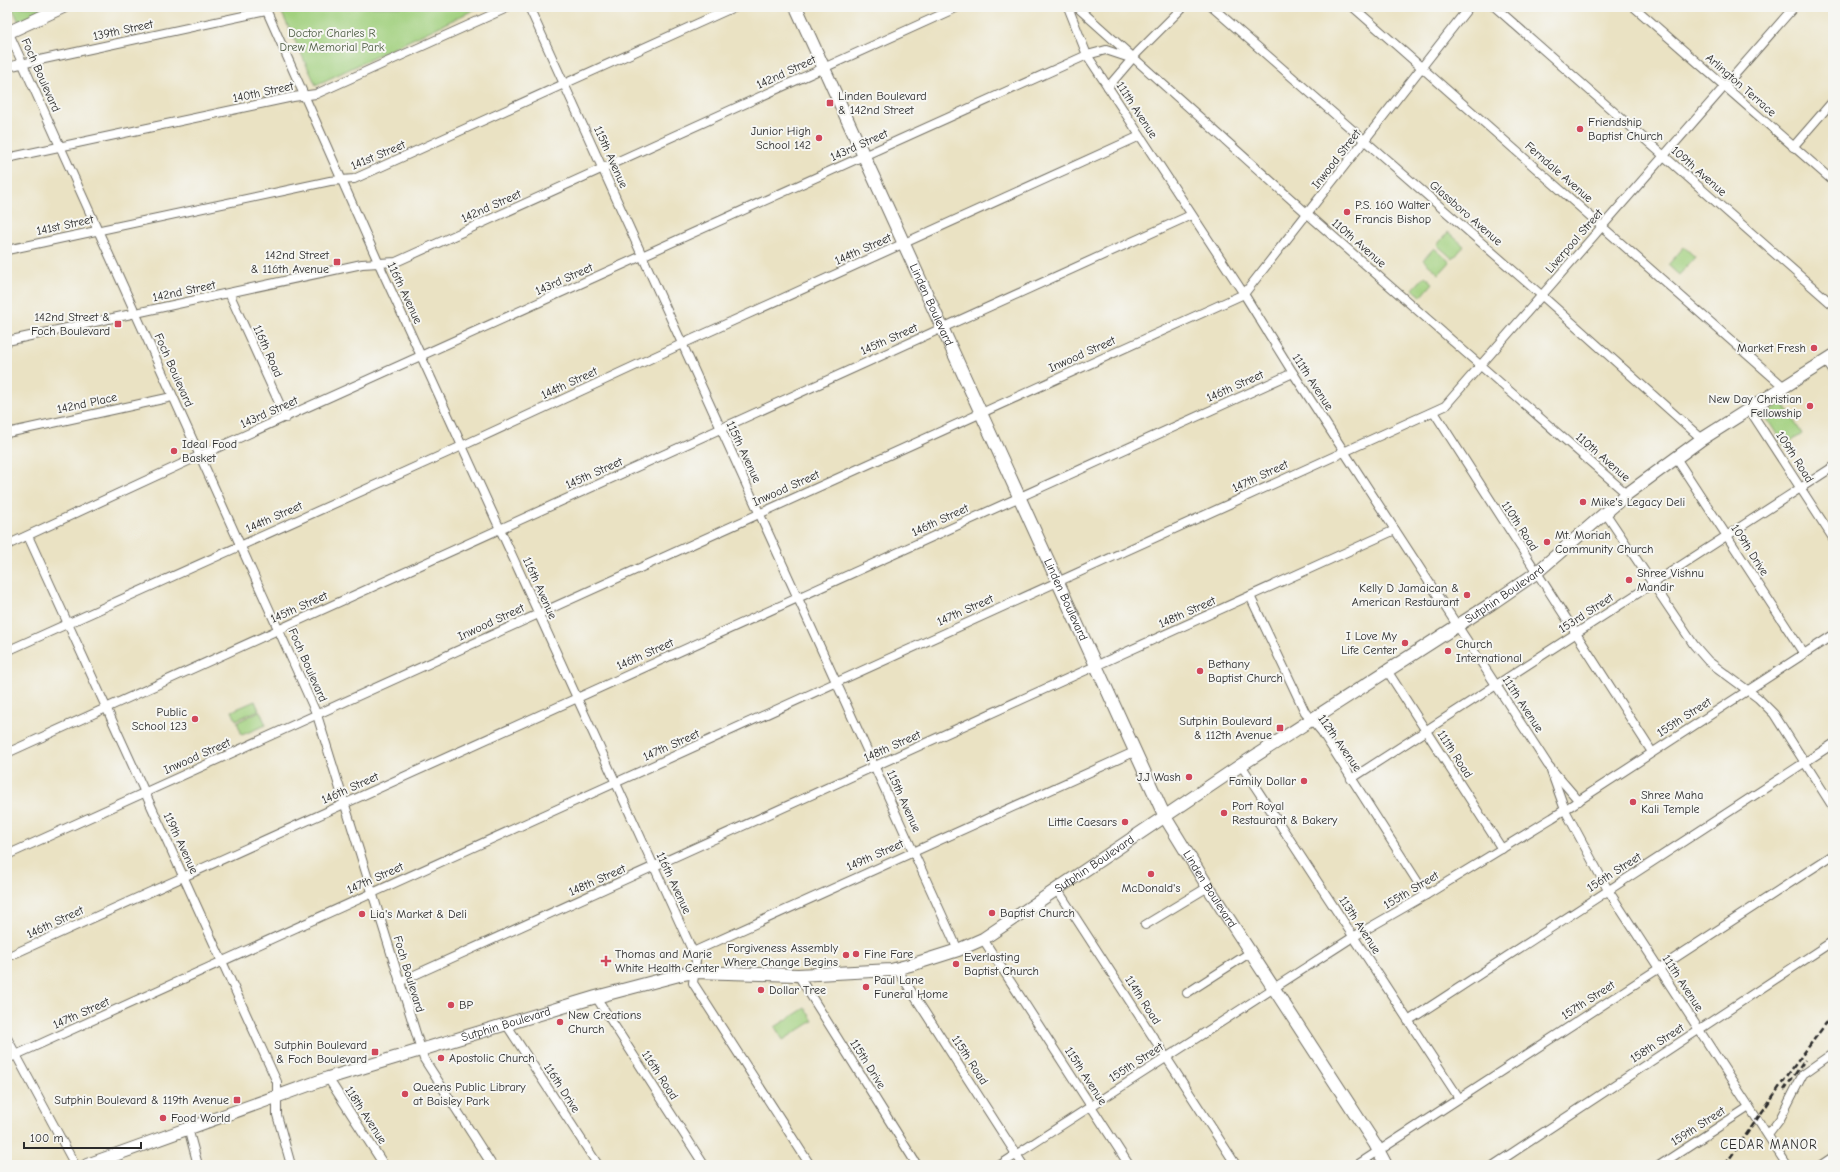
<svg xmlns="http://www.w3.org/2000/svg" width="1840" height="1172" viewBox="0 0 1840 1172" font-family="'Comic Neue',sans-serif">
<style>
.green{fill:#a1d07e;stroke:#667e54}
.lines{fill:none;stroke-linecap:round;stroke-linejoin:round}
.minor-casing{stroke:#6e6b60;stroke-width:10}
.secondary-casing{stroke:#6e6b60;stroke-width:14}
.minor{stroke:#fff;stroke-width:8}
.secondary{stroke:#fff;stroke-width:12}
.rail{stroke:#2b2b2b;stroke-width:2.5;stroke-dasharray:6 3;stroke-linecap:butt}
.poi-dot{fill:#d1495b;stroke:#f6f6f2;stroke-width:1.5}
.labels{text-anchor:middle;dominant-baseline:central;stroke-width:4;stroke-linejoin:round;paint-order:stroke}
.street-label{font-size:12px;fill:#2b2b2b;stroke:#f6f6f2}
.park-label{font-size:12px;fill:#4e5d44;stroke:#f6f6f2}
.poi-label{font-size:12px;fill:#2b2b2b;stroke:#f6f6f2;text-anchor:start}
.neighbourhood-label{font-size:13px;letter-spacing:1px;fill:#2b2b2b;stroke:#f6f6f2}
</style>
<rect width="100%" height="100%" fill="#f6f6f2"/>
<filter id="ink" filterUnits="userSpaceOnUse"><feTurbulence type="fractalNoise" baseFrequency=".025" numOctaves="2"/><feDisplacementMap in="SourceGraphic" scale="8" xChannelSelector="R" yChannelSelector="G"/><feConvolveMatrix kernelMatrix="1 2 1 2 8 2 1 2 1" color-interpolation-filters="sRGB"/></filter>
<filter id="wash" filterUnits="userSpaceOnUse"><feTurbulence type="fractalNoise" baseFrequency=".012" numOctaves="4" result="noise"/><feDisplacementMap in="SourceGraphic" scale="16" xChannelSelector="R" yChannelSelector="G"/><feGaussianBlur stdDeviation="0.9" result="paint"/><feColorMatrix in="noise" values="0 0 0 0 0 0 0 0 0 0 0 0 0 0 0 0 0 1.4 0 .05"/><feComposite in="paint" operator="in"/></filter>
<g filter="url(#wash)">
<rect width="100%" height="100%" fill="#eae2c3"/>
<g class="green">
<path d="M12,7H51L19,22Z"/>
<path d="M279,7H480L316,85Z"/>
<path d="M1448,232L1464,246L1453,259L1437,245Z"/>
<path d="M1684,247L1695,257L1679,275L1668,265Z"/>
<path d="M1434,248L1450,262L1439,274L1423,260Z"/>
<path d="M1425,276L1433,283L1421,297L1413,289Z"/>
<path d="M1783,403L1802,434L1784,446L1764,414Z"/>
<path d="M255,701L259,710L236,720L232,711Z"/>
<path d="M260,711L266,725L242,735L237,722Z"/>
<path d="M805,1008L813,1021L783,1040L775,1027Z"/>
</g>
</g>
<g filter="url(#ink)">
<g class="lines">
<defs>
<g id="minor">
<path d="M265,7L379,264L693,952L696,961L693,983L810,1165"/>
<path d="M529,7L958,950"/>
<path d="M1068,7L1087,55L1244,294L1293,373L1548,765L1579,801"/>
<path d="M1077,7L1302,209L1627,494"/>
<path d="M1212,7L1548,301L1702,439"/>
<path d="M1353,7L1784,387"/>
<path d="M1495,7L1833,305"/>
<path d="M1634,7L1833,181"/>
<path d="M1832,7L1833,8"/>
<path d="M7,29L317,715L424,1059L492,1165"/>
<path d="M7,67L266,11"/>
<path d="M1108,87L1138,52L1183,7"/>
<path d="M1793,147L1833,101"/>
<path d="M7,158L293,97L316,94L509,7"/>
<path d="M7,250L330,181L354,179L734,7"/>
<path d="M229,293L286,418"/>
<path d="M7,341L362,264L396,262L958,7"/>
<path d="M1826,361L1833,371"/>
<path d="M1749,409L1833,538"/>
<path d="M1434,412L1652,752"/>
<path d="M7,433L172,397"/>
<path d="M1676,458L1804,654"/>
<path d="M1606,514L1694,645L1708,661L1758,698L1774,714L1833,807"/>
<path d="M28,536L277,1082V1115L291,1165"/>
<path d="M7,545L199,456L1087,55L1106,50L1133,59"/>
<path d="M1250,596L1305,712L1322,732L1426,895"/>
<path d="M7,651L462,446L682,344L1140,136"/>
<path d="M1388,672L1502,849"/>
<path d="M7,753L1191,215"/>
<path d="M1241,765L1459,1098"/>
<path d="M1551,771L1565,810L1608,890L1787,1165"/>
<path d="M1351,779L1833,467"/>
<path d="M7,855L1244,294L1469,7"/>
<path d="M1057,889L1236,1165"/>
<path d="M1145,925L1208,887"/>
<path d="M983,939L1129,1165"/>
<path d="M693,952L1134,752"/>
<path d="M7,957L1293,373"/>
<path d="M897,969L1023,1165"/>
<path d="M798,975L917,1165"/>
<path d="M399,982L1395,530"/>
<path d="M1187,993L1251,952"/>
<path d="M596,997L704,1165"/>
<path d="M1408,1021L1833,744"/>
<path d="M506,1024L598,1165"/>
<path d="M7,1038L75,1165"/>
<path d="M7,1059L1445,406L1794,7"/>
<path d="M328,1078L384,1165"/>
<path d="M188,1128L198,1165"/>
<path d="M1768,1135L1780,1119L1803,1074L1833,1053"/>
<path d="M1000,1165L1353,937L1426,895L1552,818L1833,635"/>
<path d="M1357,1165L1833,855"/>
<path d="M1494,1165L1833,941"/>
<path d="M1660,1165L1749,1107"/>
<path d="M1821,1165L1833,1157"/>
</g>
<g id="secondary">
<path id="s1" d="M796,7L1165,817L1208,887L1375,1144L1386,1165"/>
<path d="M7,33L63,7"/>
<path id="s2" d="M87,1165L328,1078L596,997L683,974L695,972L798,975L891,970L914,964L958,950L983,939L1241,765L1491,604L1536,573L1627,494L1676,458L1702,439L1833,356"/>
</g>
</defs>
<use href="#minor" class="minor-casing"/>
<use href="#secondary" class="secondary-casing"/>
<use href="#minor" class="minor"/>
<use href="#secondary" class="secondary"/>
<g class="rail">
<path d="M1784,1090L1805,1060"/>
<path d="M1725,1165L1792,1069L1833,1014"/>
</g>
</g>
</g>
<g class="poi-dot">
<rect x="826" y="99" width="8" height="8" rx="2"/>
<circle cx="1580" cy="129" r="4"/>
<circle cx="819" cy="138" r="4"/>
<circle cx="1347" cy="212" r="4"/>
<rect x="333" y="258" width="8" height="8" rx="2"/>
<rect x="114" y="320" width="8" height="8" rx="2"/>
<circle cx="1814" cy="348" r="4"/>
<circle cx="1810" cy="406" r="4"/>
<circle cx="174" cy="451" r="4"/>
<circle cx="1583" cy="502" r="4"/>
<circle cx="1547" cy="542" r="4"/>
<circle cx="1629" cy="580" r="4"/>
<circle cx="1467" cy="595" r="4"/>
<circle cx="1405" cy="643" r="4"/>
<circle cx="1448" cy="651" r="4"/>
<circle cx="1200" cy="671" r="4"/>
<circle cx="195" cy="719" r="4"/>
<rect x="1276" y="724" width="8" height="8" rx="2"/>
<circle cx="1189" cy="777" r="4"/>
<circle cx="1304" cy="781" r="4"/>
<circle cx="1633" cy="802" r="4"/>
<circle cx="1224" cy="813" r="4"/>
<circle cx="1125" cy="822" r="4"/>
<circle cx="1151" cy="874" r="4"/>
<circle cx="992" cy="913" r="4"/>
<circle cx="362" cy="914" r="4"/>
<circle cx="856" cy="954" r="4"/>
<circle cx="846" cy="955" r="4"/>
<path d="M604 955h4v4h4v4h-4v4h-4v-4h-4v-4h4z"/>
<circle cx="956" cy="964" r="4"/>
<circle cx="866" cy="987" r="4"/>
<circle cx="761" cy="990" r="4"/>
<circle cx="451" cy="1005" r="4"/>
<circle cx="560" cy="1022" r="4"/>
<rect x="371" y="1048" width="8" height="8" rx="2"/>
<circle cx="441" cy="1058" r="4"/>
<circle cx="405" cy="1094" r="4"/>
<rect x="233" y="1096" width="8" height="8" rx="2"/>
<circle cx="163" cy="1118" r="4"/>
</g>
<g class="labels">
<g class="street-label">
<text transform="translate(123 30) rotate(-12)">139th Street</text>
<text transform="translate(786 72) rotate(-25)">142nd Street</text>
<text transform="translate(41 75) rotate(66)">Foch Boulevard</text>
<text transform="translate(1741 85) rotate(41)">Arlington Terrace</text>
<text transform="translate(263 92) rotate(-12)">140th Street</text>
<text transform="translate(1137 110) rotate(57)">111th Avenue</text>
<text transform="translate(859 145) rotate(-24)">143rd Street</text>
<text transform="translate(378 155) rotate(-23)">141st Street</text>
<text transform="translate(611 157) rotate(66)">115th Avenue</text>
<text transform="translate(1336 159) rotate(-52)">Inwood Street</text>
<text transform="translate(1699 171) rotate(41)">109th Avenue</text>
<text transform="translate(1559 172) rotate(41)">Ferndale Avenue</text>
<text transform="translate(491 206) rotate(-24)">142nd Street</text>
<text transform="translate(1466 213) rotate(41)">Glassboro Avenue</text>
<text transform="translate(65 225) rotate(-12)">141st Street</text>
<text transform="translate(1574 241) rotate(-49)">Liverpool Street</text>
<text transform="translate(1359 243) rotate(41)">110th Avenue</text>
<text transform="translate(863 249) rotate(-24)">144th Street</text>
<text transform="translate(564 279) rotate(-24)">143rd Street</text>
<text transform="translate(184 291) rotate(-12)">142nd Street</text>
<text transform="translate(405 293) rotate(65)">116th Avenue</text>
<text stroke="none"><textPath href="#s1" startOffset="327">Linden Boulevard</textPath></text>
<text transform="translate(889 339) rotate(-24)">145th Street</text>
<text transform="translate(268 351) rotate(66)">116th Road</text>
<text transform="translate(1082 354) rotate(-24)">Inwood Street</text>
<text transform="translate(174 370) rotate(66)">Foch Boulevard</text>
<text transform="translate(1313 382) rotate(57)">111th Avenue</text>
<text transform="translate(569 383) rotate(-25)">144th Street</text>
<text transform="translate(1235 386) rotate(-24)">146th Street</text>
<text transform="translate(87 403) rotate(-12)">142nd Place</text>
<text transform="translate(269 412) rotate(-24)">143rd Street</text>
<text transform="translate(744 452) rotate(65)">115th Avenue</text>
<text transform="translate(1603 457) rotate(41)">110th Avenue</text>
<text transform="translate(1795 457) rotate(57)">109th Road</text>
<text transform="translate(594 473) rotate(-24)">145th Street</text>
<text transform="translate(1260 476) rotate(-25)">147th Street</text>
<text transform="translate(786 488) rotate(-24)">Inwood Street</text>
<text transform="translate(274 517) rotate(-24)">144th Street</text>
<text transform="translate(940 520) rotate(-25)">146th Street</text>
<text transform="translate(1520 526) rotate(57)">110th Road</text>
<text transform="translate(1750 550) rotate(57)">109th Drive</text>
<text transform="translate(540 588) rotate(66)">116th Avenue</text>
<text stroke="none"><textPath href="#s2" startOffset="1557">Sutphin Boulevard</textPath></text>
<text stroke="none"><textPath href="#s1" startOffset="651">Linden Boulevard</textPath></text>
<text transform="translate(299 607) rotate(-24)">145th Street</text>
<text transform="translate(965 610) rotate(-24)">147th Street</text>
<text transform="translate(1187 612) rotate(-24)">148th Street</text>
<text transform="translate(1586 613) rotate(-33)">153rd Street</text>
<text transform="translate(491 622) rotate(-25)">Inwood Street</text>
<text transform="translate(645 654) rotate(-24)">146th Street</text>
<text transform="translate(308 665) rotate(66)">Foch Boulevard</text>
<text transform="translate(1523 704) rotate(57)">111th Avenue</text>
<text transform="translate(1684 717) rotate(-33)">155th Street</text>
<text transform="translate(1340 743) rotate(55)">112th Avenue</text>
<text transform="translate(671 745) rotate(-24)">147th Street</text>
<text transform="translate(892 746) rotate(-24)">148th Street</text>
<text transform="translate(1455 754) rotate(57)">111th Road</text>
<text transform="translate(197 756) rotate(-24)">Inwood Street</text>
<text transform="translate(350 788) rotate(-24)">146th Street</text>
<text transform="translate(904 801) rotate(66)">115th Avenue</text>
<text transform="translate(181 843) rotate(65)">119th Avenue</text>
<text transform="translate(875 855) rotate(-24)">149th Street</text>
<text stroke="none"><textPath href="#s2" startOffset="1066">Sutphin Boulevard</textPath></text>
<text transform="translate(1614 872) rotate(-33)">156th Street</text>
<text transform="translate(375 878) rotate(-24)">147th Street</text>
<text transform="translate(597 880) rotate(-24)">148th Street</text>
<text transform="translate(674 883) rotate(65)">116th Avenue</text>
<text stroke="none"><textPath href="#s1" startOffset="975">Linden Boulevard</textPath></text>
<text transform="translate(1411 890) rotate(-31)">155th Street</text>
<text transform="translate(55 922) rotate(-25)">146th Street</text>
<text transform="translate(1360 925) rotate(57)">113th Avenue</text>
<text transform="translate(409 974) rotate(73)">Foch Boulevard</text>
<text transform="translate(1683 983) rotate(57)">111th Avenue</text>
<text transform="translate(1143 1000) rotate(57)">114th Road</text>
<text transform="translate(1588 1000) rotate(-33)">157th Street</text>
<text transform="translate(81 1013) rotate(-24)">147th Street</text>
<text stroke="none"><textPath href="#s2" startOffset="442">Sutphin Boulevard</textPath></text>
<text transform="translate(1657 1043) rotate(-33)">158th Street</text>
<text transform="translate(970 1060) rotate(57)">115th Road</text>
<text transform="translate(1136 1062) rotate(-33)">155th Street</text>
<text transform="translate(868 1064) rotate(58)">115th Drive</text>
<text transform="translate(660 1075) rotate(57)">116th Road</text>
<text transform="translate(1086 1076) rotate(57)">115th Avenue</text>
<text transform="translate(562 1088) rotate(57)">116th Drive</text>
<text transform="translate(366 1115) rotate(57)">118th Avenue</text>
<text transform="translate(1698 1126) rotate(-33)">159th Street</text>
</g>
<g class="park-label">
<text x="332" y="33">Doctor Charles R<tspan x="332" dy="14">Drew Memorial Park</tspan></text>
</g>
<g class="poi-label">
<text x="838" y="96">Linden Boulevard<tspan x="838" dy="14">&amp; 142nd Street</tspan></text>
<text x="1588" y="122">Friendship<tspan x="1588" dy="14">Baptist Church</tspan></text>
<text x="811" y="131" text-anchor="end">Junior High<tspan x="811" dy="14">School 142</tspan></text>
<text x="1355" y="205">P.S. 160 Walter<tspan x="1355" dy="14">Francis Bishop</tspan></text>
<text x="329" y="255" text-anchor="end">142nd Street<tspan x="329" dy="14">&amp; 116th Avenue</tspan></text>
<text x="110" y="317" text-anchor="end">142nd Street &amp;<tspan x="110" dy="14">Foch Boulevard</tspan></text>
<text x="1806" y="348" text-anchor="end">Market Fresh</text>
<text x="1802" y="399" text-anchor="end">New Day Christian<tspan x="1802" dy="14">Fellowship</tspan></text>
<text x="182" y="444">Ideal Food<tspan x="182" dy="14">Basket</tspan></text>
<text x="1591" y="502">Mike's Legacy Deli</text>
<text x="1555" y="535">Mt. Moriah<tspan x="1555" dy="14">Community Church</tspan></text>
<text x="1637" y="573">Shree Vishnu<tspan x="1637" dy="14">Mandir</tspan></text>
<text x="1459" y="588" text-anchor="end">Kelly D Jamaican &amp;<tspan x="1459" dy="14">American Restaurant</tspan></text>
<text x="1397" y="636" text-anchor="end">I Love My<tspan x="1397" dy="14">Life Center</tspan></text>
<text x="1456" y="644">Church<tspan x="1456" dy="14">International</tspan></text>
<text x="1208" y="664">Bethany<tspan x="1208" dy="14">Baptist Church</tspan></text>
<text x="187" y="712" text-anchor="end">Public<tspan x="187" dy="14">School 123</tspan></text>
<text x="1272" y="721" text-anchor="end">Sutphin Boulevard<tspan x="1272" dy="14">&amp; 112th Avenue</tspan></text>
<text x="1181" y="777" text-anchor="end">J.J Wash</text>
<text x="1296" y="781" text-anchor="end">Family Dollar</text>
<text x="1641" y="795">Shree Maha<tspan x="1641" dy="14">Kali Temple</tspan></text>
<text x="1232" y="806">Port Royal<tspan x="1232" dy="14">Restaurant &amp; Bakery</tspan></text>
<text x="1117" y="822" text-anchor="end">Little Caesars</text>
<text x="1151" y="888" text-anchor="middle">McDonald's</text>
<text x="1000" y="913">Baptist Church</text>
<text x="370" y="914">Lia's Market &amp; Deli</text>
<text x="838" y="948" text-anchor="end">Forgiveness Assembly<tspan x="838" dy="14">Where Change Begins</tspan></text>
<text x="615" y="954">Thomas and Marie<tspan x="615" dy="14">White Health Center</tspan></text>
<text x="864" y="954">Fine Fare</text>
<text x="964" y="957">Everlasting<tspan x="964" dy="14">Baptist Church</tspan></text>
<text x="874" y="980">Paul Lane<tspan x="874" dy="14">Funeral Home</tspan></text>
<text x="769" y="990">Dollar Tree</text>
<text x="459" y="1005">BP</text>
<text x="568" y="1015">New Creations<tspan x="568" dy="14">Church</tspan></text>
<text x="367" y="1045" text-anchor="end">Sutphin Boulevard<tspan x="367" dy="14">&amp; Foch Boulevard</tspan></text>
<text x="449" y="1058">Apostolic Church</text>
<text x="413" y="1087">Queens Public Library<tspan x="413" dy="14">at Baisley Park</tspan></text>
<text x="229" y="1100" text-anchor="end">Sutphin Boulevard &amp; 119th Avenue</text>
<text x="171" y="1118">Food World</text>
</g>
<g class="neighbourhood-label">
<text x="1769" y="1144">CEDAR MANOR</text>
</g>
</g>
<rect width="1840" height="1172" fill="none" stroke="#f6f6f2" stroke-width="24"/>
<path d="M24 1142v6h117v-6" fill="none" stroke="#2b2b2b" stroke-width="2"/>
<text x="30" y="1142" font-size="12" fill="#2b2b2b" stroke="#f6f6f2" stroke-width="3" paint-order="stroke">100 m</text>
</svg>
